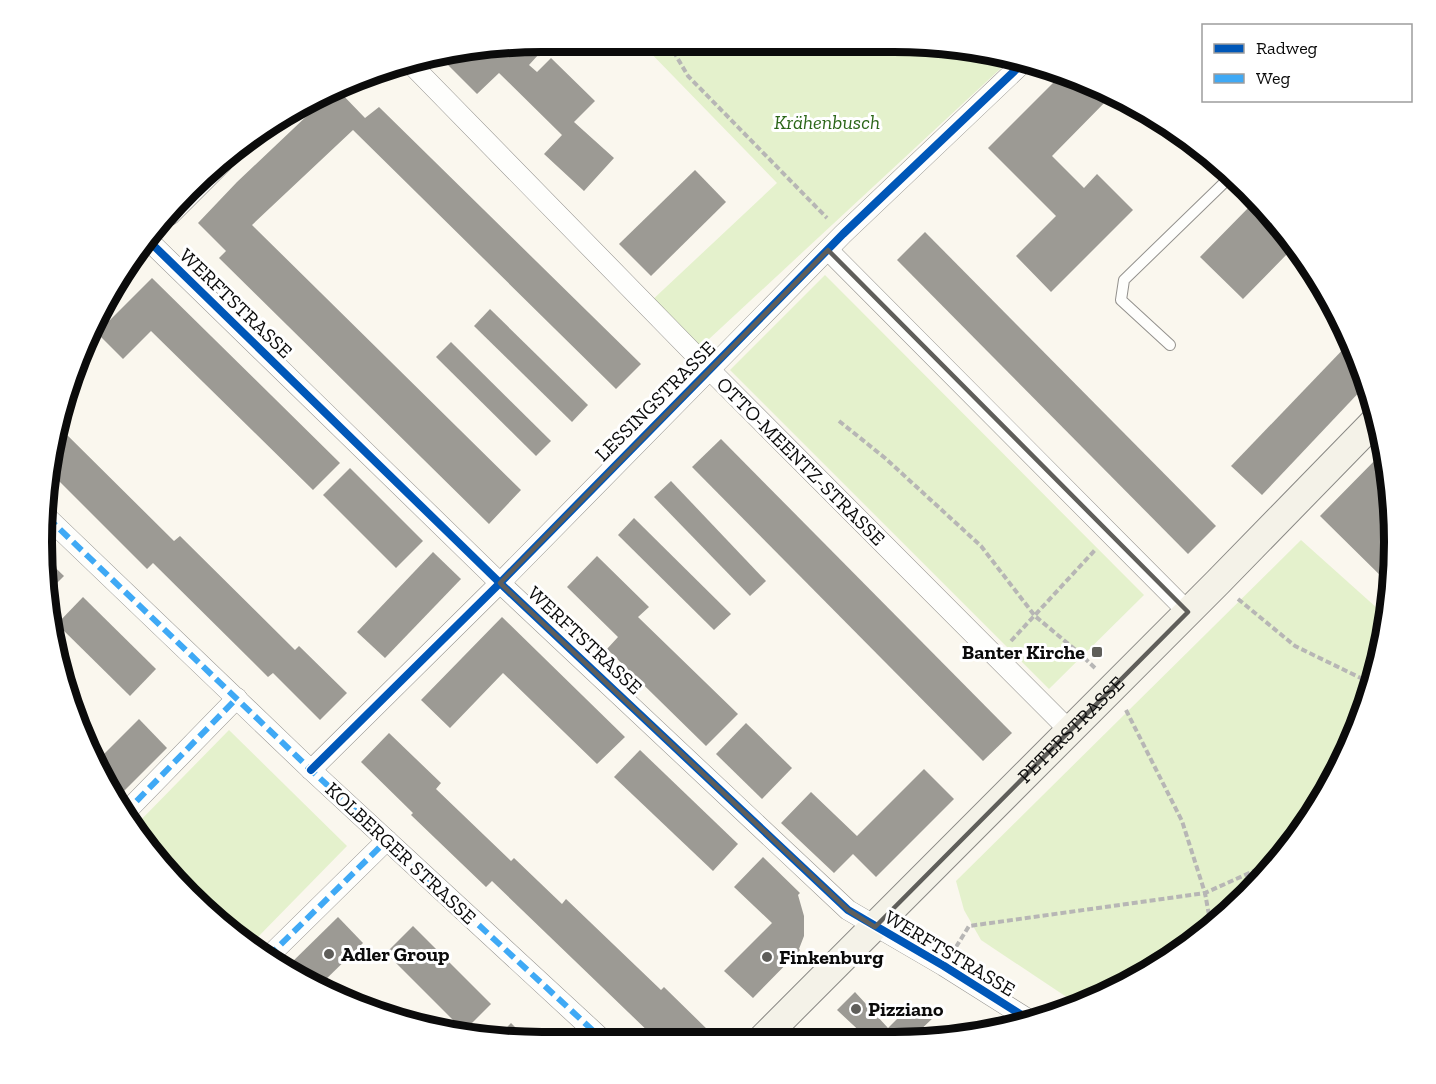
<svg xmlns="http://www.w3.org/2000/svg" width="1436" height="1084" viewBox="0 0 1436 1084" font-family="'Zilla Slab',serif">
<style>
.green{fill:#e4f1cc}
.building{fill:#9c9a94}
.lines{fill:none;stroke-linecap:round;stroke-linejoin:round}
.lane-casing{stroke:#93918d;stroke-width:12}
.street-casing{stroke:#93918d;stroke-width:21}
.secondary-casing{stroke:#898884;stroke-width:30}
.path{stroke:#b7b6b5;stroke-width:4;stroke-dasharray:6 3;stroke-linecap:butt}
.lane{stroke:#fefefc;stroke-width:10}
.street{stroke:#fefefc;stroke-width:20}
.secondary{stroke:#f4f2e8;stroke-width:28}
.quiet{stroke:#3fa9f5;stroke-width:6;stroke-dasharray:12 6;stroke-linecap:butt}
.cycleway-casing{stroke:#fff;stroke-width:11}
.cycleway{stroke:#0057b8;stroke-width:8}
.marked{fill:none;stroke:#5f5e5a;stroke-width:4.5;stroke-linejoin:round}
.poi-dot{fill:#5f5e5a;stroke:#fff;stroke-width:2}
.labels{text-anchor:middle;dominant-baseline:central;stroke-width:6;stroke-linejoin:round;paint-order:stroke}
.park-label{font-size:20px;font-style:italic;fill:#2b6618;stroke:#fff}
.street-label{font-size:20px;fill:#0b0b0b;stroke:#fff}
.poi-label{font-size:20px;font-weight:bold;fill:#0b0b0b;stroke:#fff;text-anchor:start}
.rim{fill:none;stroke:#0b0b0b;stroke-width:8}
</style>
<rect width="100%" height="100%" fill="#faf7ee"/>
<g class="green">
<path d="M640,42L926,43L1013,57L694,353L648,304L777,183Z"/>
<path d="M825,275L1144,595L1049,689L730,370Z"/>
<path d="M1301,540L1387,617L1384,639L1356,733L1310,820L1248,895L1172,958L1077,1004L981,940L964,910L956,881Z"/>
<path d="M229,730L347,846L251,944L189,896L133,828Z"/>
</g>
<g class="building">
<path d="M528,44L539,54L529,65L537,72L551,58L595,101L574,122L614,158L584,191L544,154L562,135L499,73L477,94L439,56Z"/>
<path d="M1062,74L1114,93L1052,156L1084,188L1097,174L1133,210L1051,292L1016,256L1056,216L988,148Z"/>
<path d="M338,90L365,118L379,107L641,364L616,389L353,130L252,225L521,490L489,524L219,258L226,251L198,223L237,182L331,93Z"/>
<path d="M695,170L726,202L651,276L619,244Z"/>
<path d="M1253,203L1280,232L1276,235L1291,250L1243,299L1200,257Z"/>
<path d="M925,232L1216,526L1188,554L897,260Z"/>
<path d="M152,278L340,463L313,490L151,331L123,359L97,333Z"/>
<path d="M490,309L588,405L572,422L474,326Z"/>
<path d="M1351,341L1356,350L1366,385L1262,495L1231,466Z"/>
<path d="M451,342L551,441L536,456L436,357Z"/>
<path d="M58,426L174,541L180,536L295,650L299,646L347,693L320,720L273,673L268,677L153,563L147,569L50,472L52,444Z"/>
<path d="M721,439L1012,733L983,761L692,467Z"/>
<path d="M1385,450L1391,515L1386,520L1392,526L1394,542L1390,585L1320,516Z"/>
<path d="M350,468L423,541L396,568L323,495Z"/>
<path d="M671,481L766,581L750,596L654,497Z"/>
<path d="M634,518L731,614L714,630L618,535Z"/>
<path d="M433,552L461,579L385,658L357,632Z"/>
<path d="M597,556L649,607L638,617L738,714L706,746L607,649L618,637L567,587Z"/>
<path d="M44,557L64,576L47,593L43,574Z"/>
<path d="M83,597L156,669L130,696L57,624Z"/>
<path d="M502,617L625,737L597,764L503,673L450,728L421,700Z"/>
<path d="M139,719L167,748L116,799L97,761Z"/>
<path d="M746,723L792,768L762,799L716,754Z"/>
<path d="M389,733L441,783L436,789L511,861L514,858L562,904L566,899L661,990L664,987L711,1033L707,1038H655L492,881L486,887L411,815L413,813L361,762Z"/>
<path d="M640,750L738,844L713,871L614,777Z"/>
<path d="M924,769L954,799L876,877L853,854L834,873L781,823L811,792L857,836Z"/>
<path d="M763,857L800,893L798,895L804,916V936L799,949L800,950L753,998L724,971L772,923L734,887Z"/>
<path d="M338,917L363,943L318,987L292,975L285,969Z"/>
<path d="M413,926L491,1004L464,1031L386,953Z"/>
<path d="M855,992L888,1028L905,1011L914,1006L928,1009L935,1016L912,1038H867L837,1010Z"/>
<path d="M511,1023L526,1038H497Z"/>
<path d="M951,1029L963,1037L946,1038Z"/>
</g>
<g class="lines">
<defs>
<path id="lane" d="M1170,345L1121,300L1124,280L1229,178"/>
<g id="street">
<path d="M408,61L709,369L1070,731"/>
<path d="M170,215L223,162"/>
<path d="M150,242L500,583L848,910L944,966L1031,1021"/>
<path d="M828,250L1188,612"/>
<path d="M47,517L311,770L601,1038"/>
<path d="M311,770L500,583L843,234L1026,60"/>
<path d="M124,814L237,698"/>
<path d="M268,957L387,840"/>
</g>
<g id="secondary">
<path id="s1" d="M763,1038L1218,582L1377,419"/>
</g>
</defs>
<use href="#lane" class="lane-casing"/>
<use href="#street" class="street-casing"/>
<use href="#secondary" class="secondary-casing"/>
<g class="path">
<path d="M668,42L675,54L772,47L787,43"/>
<path d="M674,42L675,54L688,76L827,218"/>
<path d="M839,421L885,458L981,546L1035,616L1078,652L1095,668"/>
<path d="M1238,599L1295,646L1371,683"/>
<path d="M1011,641L1095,550"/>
<path d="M1126,710L1182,821L1205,893L1211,926"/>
<path d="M956,947L969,926L1205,893L1276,861"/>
</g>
<use href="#lane" class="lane"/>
<use href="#street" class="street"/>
<use href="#secondary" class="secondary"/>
<g class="quiet">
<path d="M47,517L311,770L601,1038"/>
<path d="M124,814L237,698"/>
<path d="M268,957L387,840"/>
</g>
<defs>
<g id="cycleway">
<path d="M150,242L500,583L848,910L944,966L1031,1021"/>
<path d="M311,770L500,583L843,234L1026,60"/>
</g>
</defs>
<use href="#cycleway" class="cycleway-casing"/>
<use href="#cycleway" class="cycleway"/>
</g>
<path class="marked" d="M828,250L1188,612L875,927L848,910L500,583Z"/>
<g class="poi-dot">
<rect x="1091" y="646" width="12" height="12" rx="3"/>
<circle cx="329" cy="954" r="6"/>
<circle cx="767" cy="957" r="6"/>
<circle cx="856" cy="1009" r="6"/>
</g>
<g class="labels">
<g class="park-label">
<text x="827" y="122">Krähenbusch</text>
</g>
<g class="street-label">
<text transform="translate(236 303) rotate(44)">WERFTSTRASSE</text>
<text transform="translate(655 401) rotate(-45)">LESSINGSTRASSE</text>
<text transform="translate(801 461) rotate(45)">OTTO-MEENTZ-STRASSE</text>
<text transform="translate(585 640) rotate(43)">WERFTSTRASSE</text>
<text stroke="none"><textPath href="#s1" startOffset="436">PETERSTRASSE</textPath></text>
<text transform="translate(401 853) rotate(43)">KOLBERGER STRASSE</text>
<text transform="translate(950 953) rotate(31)">WERFTSTRASSE</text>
</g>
<g class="poi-label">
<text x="1085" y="652" text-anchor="end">Banter Kirche</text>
<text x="341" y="954">Adler Group</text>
<text x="779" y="957">Finkenburg</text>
<text x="868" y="1009">Pizziano</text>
</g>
</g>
<path d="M0 0H1436V1084H0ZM542 52H894A490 490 0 0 1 1384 542V542A490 490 0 0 1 894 1032H542A490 490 0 0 1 52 542V542A490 490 0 0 1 542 52Z" fill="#fff" fill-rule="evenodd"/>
<path class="rim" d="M542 52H894A490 490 0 0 1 1384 542V542A490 490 0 0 1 894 1032H542A490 490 0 0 1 52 542V542A490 490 0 0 1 542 52Z"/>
<rect x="1202" y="24" width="210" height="78" fill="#ffffff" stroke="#9d9d9d" stroke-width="1.5"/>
<rect x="1214" y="44" width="30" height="9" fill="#0057b8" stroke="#9d9d9d" stroke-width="1.5"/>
<text x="1256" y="54" font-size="18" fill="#0b0b0b">Radweg</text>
<rect x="1214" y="74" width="30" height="9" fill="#3fa9f5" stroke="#9d9d9d" stroke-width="1.5"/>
<text x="1256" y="84" font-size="18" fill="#0b0b0b">Weg</text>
</svg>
